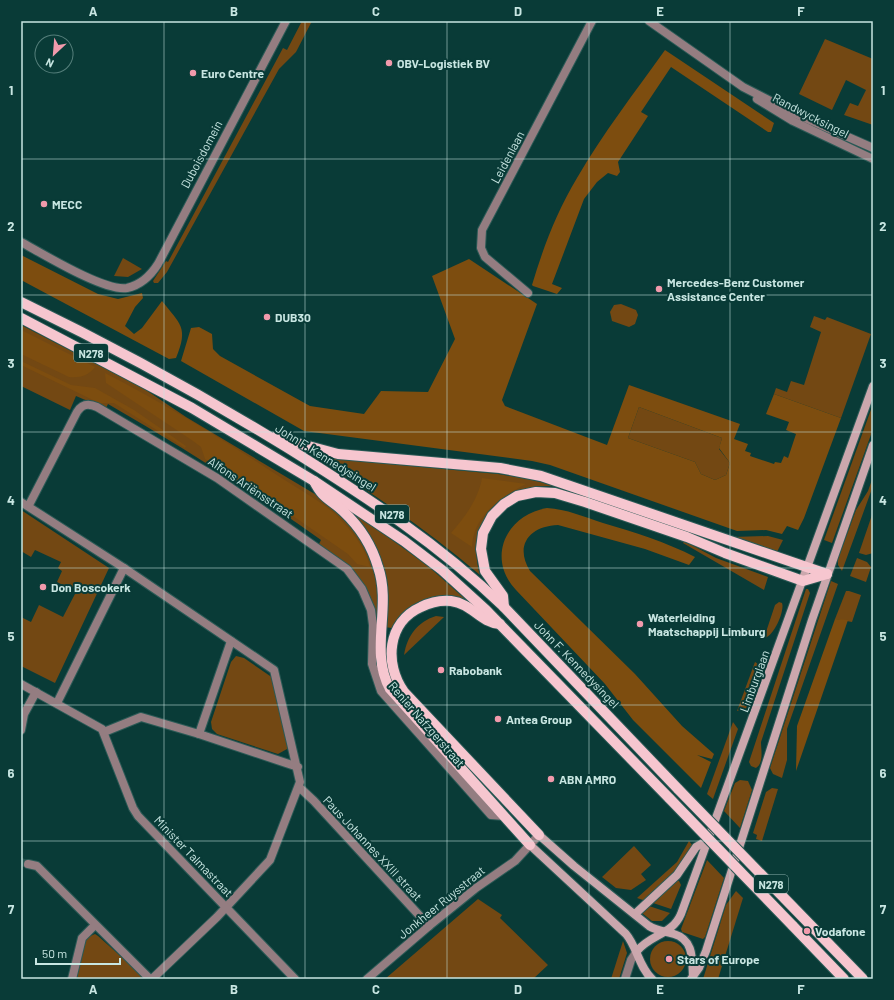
<svg xmlns="http://www.w3.org/2000/svg" width="894" height="1000" viewBox="0 0 894 1000" font-family="Barlow,sans-serif">
<style>
.green{fill:#734813}
.forest{fill:#7d4d0f;fill-rule:evenodd}
.lines{fill:none;stroke-linecap:round;stroke-linejoin:round}
.minor-tunnel{stroke:#265551;stroke-width:8;stroke-dasharray:8 4;stroke-linecap:butt}
.minor-casing{stroke:#2b5a56;stroke-width:10}
.tertiary-casing{stroke:#2b5a56;stroke-width:10}
.secondary-casing{stroke:#2b5a56;stroke-width:10}
.primary-casing{stroke:#2b5a56;stroke-width:12}
.minor{stroke:#947d81;stroke-width:8}
.tertiary{stroke:#947d81;stroke-width:8}
.secondary{stroke:#cba7ad;stroke-width:8}
.primary{stroke:#f6c6cf;stroke-width:10}
.primary-bridge-casing{stroke:#2b5a56;stroke-width:12;stroke-linecap:butt}
.primary-bridge{stroke:#f6c6cf;stroke-width:10}
.grid{fill:none;stroke:#c8e6e2;stroke-width:1;stroke-opacity:0.55}
.poi-dot{fill:#f29aac;stroke:#093b37;stroke-width:1.5}
.labels{text-anchor:middle;dominant-baseline:central;stroke-width:4;stroke-linejoin:round;paint-order:stroke}
.shield{fill:#093b37;stroke:#8fb3af;stroke-width:1}
.shield-label{font-size:11px;font-weight:bold;fill:#c8e6e2}
.poi-label{font-size:12px;font-weight:bold;fill:#c8e6e2;stroke:#093b37;text-anchor:start}
.street-label{font-size:12px;fill:#c8e6e2;stroke:#093b37}
.neatline{fill:none;stroke:#c8e6e2;stroke-width:1.5}
.grid-label{font-size:13px;text-anchor:middle;font-weight:bold;fill:#c8e6e2}
</style>
<rect width="100%" height="100%" fill="#093b37"/>
<g class="green">
<path d="M302,21H312L296,52L279,69L167,272L158,283H154L153,281L166,261L168,262L283,48L287,50Z"/>
<path d="M825,39L873,59V125L844,115L850,103L858,106L866,90L846,80L832,110L799,94Z"/>
<path d="M123,258L142,269L128,277L114,276Z"/>
<path d="M621,304L636,310L638,315L635,324L629,327L612,321L610,312L614,305Z"/>
<path d="M814,316L825,320L827,317L871,334L841,418L774,394L776,388L787,392L791,381L804,385L821,332L810,327Z"/>
<path d="M21,325L143,388L186,417L355,518L359,516L428,566L465,599C436,592 407,600 392,628L376,626L345,563L319,544L321,540C252,491 181,446 108,404L106,408C96,403 86,401 76,396L70,410L21,386Z"/>
<path d="M873,404V429L832,543L824,540Z"/>
<path d="M639,407L722,438L719,449L730,463L726,475L715,480L701,474L695,462L628,438Z"/>
<path d="M314,457L498,474L529,479L559,487C505,479 464,522 480,575C428,530 372,493 314,457Z"/>
<path d="M873,477V486L842,571L838,565V559L856,510L868,491Z"/>
<path d="M21,510L109,568L55,683L21,666V617L31,622L39,605L63,617L76,592L57,582L62,571L58,568L61,562L35,550L31,557L21,551Z"/>
<path d="M873,512V553L866,555L859,553Z"/>
<path d="M768,536L783,540L777,552L732,537Z"/>
<path d="M684,541L716,558L768,577L764,590L683,543Z"/>
<path d="M857,558L867,562L871,567L866,582L850,576Z"/>
<path d="M831,581L838,584L787,729V760L782,778L773,774L770,768Z"/>
<path d="M806,589H808L810,593L761,742C761,750 764,763 756,768L751,766L749,762Z"/>
<path d="M846,591H849L861,595L852,622L835,619Z"/>
<path d="M779,602L782,603C785,610 774,637 764,638L775,605Z"/>
<path d="M436,616L444,617L404,655C407,636 417,622 436,616Z"/>
<path d="M236,656L244,658L273,678L289,746L287,749L278,754L217,734L212,729L211,722L231,662Z"/>
<path d="M755,662L758,664L760,670L746,709L737,711Z"/>
<path d="M733,722L738,729L713,799L707,794Z"/>
<path d="M740,780L748,781L752,790L740,828L724,811L735,783Z"/>
<path d="M772,788L778,789L762,841L756,839L757,835L753,833L766,792Z"/>
<path d="M689,841L693,846L677,870L646,901L637,898L677,862Z"/>
<path d="M634,846L651,865L641,874L646,880L631,890L616,888L602,877Z"/>
<path d="M707,860L724,878L705,937L703,939L682,932L681,929Z"/>
<path d="M676,881H679L681,885L671,909L653,903Z"/>
<path d="M736,891L743,898L718,979H703L726,905Z"/>
<path d="M478,899L502,915L500,918L548,965L533,979H385Z"/>
<path d="M649,906L670,913L662,921H652L642,913Z"/>
<path d="M95,934L98,936L146,979H75L85,939L88,937Z"/>
<circle cx="668" cy="959" r="18"/>
<path d="M623,941L627,953L619,979H611Z"/>
</g>
<g class="forest">
<path d="M665,50L774,123L771,132H768L671,67L641,112L648,116L618,162L620,172L617,176L608,173L597,182L584,199L552,284L562,288L557,294L533,286L532,285C543,248 557,211 577,178C603,133 635,92 665,50Z"/>
<path d="M21,255L98,294L118,299L142,293L143,298L135,307L125,326L134,334L142,328L162,301C180,324 189,327 176,358L169,359L21,280Z"/>
<path d="M469,259L537,304L502,400L505,406L607,445L629,385L740,424L734,439L748,444L745,451L751,453L750,456L774,464L775,462L781,463L784,456L788,458L796,434L786,430L789,422L766,414L774,394L841,418L804,518L798,530L787,526L782,534L766,530L737,531L550,465L532,461L304,431L181,361L191,328L199,327L212,334L213,349L220,356L310,406L364,414L381,391L428,392L455,339L432,276ZM639,407L722,438L719,448L730,463L726,475L715,480L701,474L695,462L628,438Z"/>
<path d="M21,330L95,367C88,376 80,378 69,377L21,354Z"/>
<path d="M21,361L71,385L95,388L134,410L186,446L185,448L114,403H99L21,365Z"/>
<path d="M105,373C165,404 221,438 277,475C296,488 318,499 335,514C350,529 365,546 370,567L357,564L348,554L277,505L205,459L201,447L193,441L106,383Z"/>
<path d="M482,478L526,484C501,496 473,516 472,547L451,533C465,517 478,500 482,478Z"/>
<path d="M547,508C566,509 585,517 603,523C634,532 666,542 695,557L689,565L645,549L558,525C530,526 514,545 530,571L635,674L682,726L714,754L712,759L697,755L711,762L701,788L633,720L605,684L516,590C486,558 506,515 547,508Z"/>
<path d="M835,619L848,620L796,771L797,726Z"/>
</g>
<g class="lines">
<path class="minor-tunnel" d="M21,862L28,864"/>
<defs>
<g id="minor">
<path d="M528,293L485,257L481,248L482,230L592,21"/>
<path d="M21,502L124,568L274,670L300,782L270,860L217,917L152,979"/>
<path d="M29,505L77,412C82,404 88,403 97,407L217,478L347,569L362,589L371,610L373,625L372,664L381,691L491,815L504,816"/>
<path d="M231,641L199,734L298,767"/>
<path d="M21,684L102,729L133,808L138,816L295,979"/>
<path d="M57,703L124,568"/>
<path d="M21,730L24,714L36,692"/>
<path d="M104,732L141,717L199,734"/>
<path d="M299,787L314,801L429,926"/>
<path d="M28,864L37,866L150,979"/>
<path d="M72,979L82,938L95,925"/>
<path d="M367,979L429,926L476,888L515,861L539,835"/>
</g>
<g id="tertiary">
<path d="M649,21L743,87L796,114L873,148"/>
<path d="M757,99L793,121L873,159"/>
<path d="M21,242C43,254 105,292 127,288C141,285 151,275 158,264L286,21"/>
<path d="M625,979L631,960L637,951"/>
</g>
<g id="secondary">
<path d="M539,835L574,866L649,926C657,931 665,931 674,934C694,940 692,959 693,977"/>
<path d="M530,845L626,934C637,947 639,967 652,979"/>
<path d="M635,914L677,875L696,847L708,840"/>
<path d="M637,951C651,934 672,935 681,914L873,386"/>
<path d="M691,979L699,968L706,951L812,620L873,445"/>
</g>
<g id="primary">
<path d="M21,302C112,346 202,395 288,448C365,496 439,544 504,607L679,790"/>
<path d="M21,318L192,408L314,481L404,541L442,570L486,610L670,799"/>
<path d="M275,437L338,454L500,468L541,476L827,574"/>
<path d="M314,481C323,499 329,498 343,511C359,526 372,546 378,567C392,607 369,651 390,689L530,845"/>
<path d="M504,607L503,596L485,571L481,549L483,533L492,516L504,504L517,496L536,492L555,493L585,502L687,537L725,553L803,581L827,574"/>
<path d="M500,624C479,622 473,604 451,601C441,600 431,602 421,607C387,622 384,664 404,692L539,835"/>
<path d="M792,925L844,979"/>
</g>
</defs>
<use href="#minor" class="minor-casing"/>
<use href="#tertiary" class="tertiary-casing"/>
<use href="#secondary" class="secondary-casing"/>
<use href="#primary" class="primary-casing"/>
<use href="#minor" class="minor"/>
<use href="#tertiary" class="tertiary"/>
<use href="#secondary" class="secondary"/>
<use href="#primary" class="primary"/>
<defs>
<g id="primary-bridge">
<path d="M679,790L863,979"/>
<path d="M670,799L792,925"/>
</g>
</defs>
<use href="#primary-bridge" class="primary-bridge-casing"/>
<use href="#primary-bridge" class="primary-bridge"/>
</g>
<path class="grid" d="M164,21V979M305,21V979M447,21V979M589,21V979M730,21V979M21,159H873M21,295H873M21,432H873M21,568H873M21,705H873M21,841H873"/>
<g class="poi-dot">
<circle cx="389" cy="63" r="4"/>
<circle cx="193" cy="73" r="4"/>
<circle cx="44" cy="204" r="4"/>
<circle cx="659" cy="289" r="4"/>
<circle cx="267" cy="317" r="4"/>
<circle cx="43" cy="587" r="4"/>
<circle cx="640" cy="624" r="4"/>
<circle cx="441" cy="670" r="4"/>
<circle cx="498" cy="719" r="4"/>
<circle cx="551" cy="779" r="4"/>
<circle cx="807" cy="931" r="4"/>
<circle cx="669" cy="959" r="4"/>
</g>
<g class="labels">
<g class="shield">
<rect x="74" y="344" width="34" height="18" rx="3"/>
<rect x="375" y="505" width="34" height="18" rx="3"/>
<rect x="754" y="875" width="34" height="18" rx="3"/>
</g>
<g class="shield-label">
<text x="91" y="353">N278</text>
<text x="392" y="514">N278</text>
<text x="771" y="884">N278</text>
</g>
<g class="poi-label">
<text x="397" y="63">OBV-Logistiek BV</text>
<text x="201" y="73">Euro Centre</text>
<text x="52" y="204">MECC</text>
<text x="667" y="282">Mercedes-Benz Customer<tspan x="667" dy="14">Assistance Center</tspan></text>
<text x="275" y="317">DUB30</text>
<text x="51" y="587">Don Boscokerk</text>
<text x="648" y="617">Waterleiding<tspan x="648" dy="14">Maatschappij Limburg</tspan></text>
<text x="449" y="670">Rabobank</text>
<text x="506" y="719">Antea Group</text>
<text x="559" y="779">ABN AMRO</text>
<text x="815" y="931">Vodafone</text>
<text x="677" y="959">Stars of Europe</text>
</g>
<g class="street-label">
<text transform="translate(811 115) rotate(27)">Randwycksingel</text>
<text transform="translate(201 154) rotate(-62)">Duboisdomein</text>
<text transform="translate(507 157) rotate(-62)">Leidenlaan</text>
<text transform="translate(326 457) rotate(32)">John F. Kennedysingel</text>
<text transform="translate(251 487) rotate(34)">Alfons Ariënsstraat</text>
<text transform="translate(577 664) rotate(46)">John F. Kennedysingel</text>
<text transform="translate(754 681) rotate(-70)">Limburglaan</text>
<text transform="translate(427 724) rotate(49)">Renier Nafzgerstraat</text>
<text transform="translate(373 848) rotate(47)">Paus Johannes XXIII straat</text>
<text transform="translate(194 856) rotate(46)">Minister Talmastraat</text>
<text transform="translate(441 902) rotate(-39)">Jonkheer Ruysstraat</text>
</g>
</g>
<rect width="894" height="1000" fill="none" stroke="#093b37" stroke-width="44"/>
<g transform="translate(54 54) rotate(206)"><circle r="19" fill="#093b37" stroke="#557f7b"/>
<path d="M0-3L7 15L0 10L-7 15Z" fill="#f29aac"/>
<text y="-6" font-size="11" font-weight="bold" text-anchor="middle" fill="#c8e6e2">N</text>
</g>
<path d="M36 958v6h84v-6" fill="none" stroke="#c8e6e2" stroke-width="2"/>
<text x="42" y="958" font-size="12" fill="#c8e6e2" stroke="#093b37" stroke-width="3" paint-order="stroke">50 m</text>
<rect x="22" y="22" width="850" height="956" class="neatline"/>
<g class="grid-label">
<text x="93" y="16">A</text>
<text x="234" y="16">B</text>
<text x="376" y="16">C</text>
<text x="518" y="16">D</text>
<text x="660" y="16">E</text>
<text x="801" y="16">F</text>
<text x="11" y="95">1</text>
<text x="883" y="95">1</text>
<text x="11" y="231">2</text>
<text x="883" y="231">2</text>
<text x="11" y="368">3</text>
<text x="883" y="368">3</text>
<text x="11" y="505">4</text>
<text x="883" y="505">4</text>
<text x="11" y="641">5</text>
<text x="883" y="641">5</text>
<text x="11" y="778">6</text>
<text x="883" y="778">6</text>
<text x="11" y="914">7</text>
<text x="883" y="914">7</text>
<text x="93" y="994">A</text>
<text x="234" y="994">B</text>
<text x="376" y="994">C</text>
<text x="518" y="994">D</text>
<text x="660" y="994">E</text>
<text x="801" y="994">F</text>
</g>
</svg>
